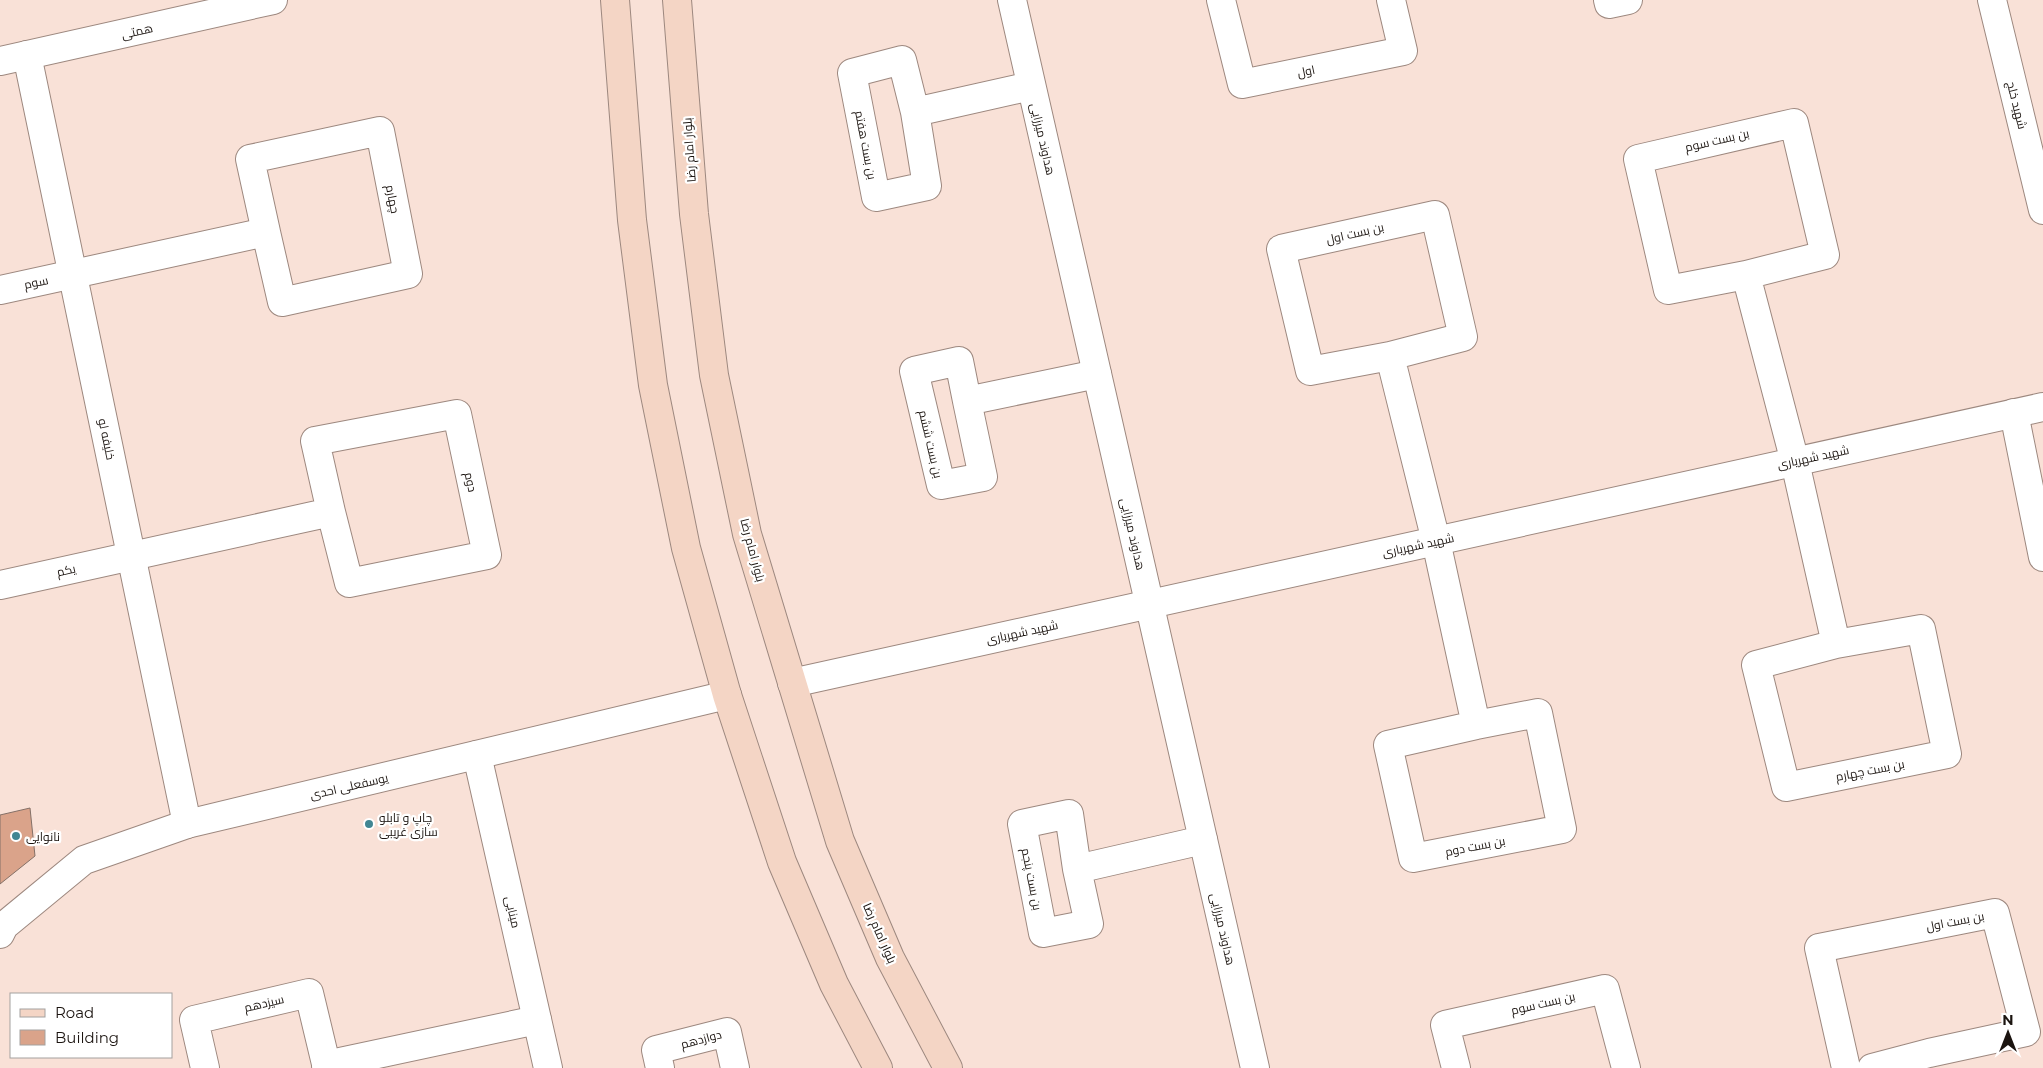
<svg xmlns="http://www.w3.org/2000/svg" width="2043" height="1068" viewBox="0 0 2043 1068" font-family="Montserrat,Cairo,sans-serif">
<style>
.building{fill:#daa38a;stroke:#847067}
.lines{fill:none;stroke-linecap:round;stroke-linejoin:round}
.minor-casing{stroke:#9d887f;stroke-width:30}
.secondary-casing{stroke:#9d887f;stroke-width:30}
.minor{stroke:#fff;stroke-width:28}
.secondary{stroke:#f4d5c5;stroke-width:28}
.poi-dot{fill:#418693;stroke:#fff;stroke-width:2}
.labels{text-anchor:middle;dominant-baseline:central;stroke-width:4.5;stroke-linejoin:round;paint-order:stroke}
.street-label{font-size:12px;fill:#1b1410;stroke:#fff}
.poi-label{font-size:12px;fill:#1b1410;stroke:#fff;text-anchor:start}
</style>
<rect width="100%" height="100%" fill="#f9e1d7"/>
<path class="building" d="M30,808L35,856L0,884V815Z"/>
<g class="lines">
<defs>
<g id="minor">
<path d="M1012,0L1255,1068"/>
<path d="M1221,0L1242,84L1403,51L1391,0"/>
<path d="M1608,0L1609,4L1628,0"/>
<path d="M1992,0L2043,210"/>
<path d="M27,55L187,824"/>
<path d="M0,61L273,0"/>
<path d="M915,112L927,186L876,197L852,73L902,60L915,112L1031,86"/>
<path d="M1746,275L1668,290L1638,159L1794,123L1825,255L1746,275L1795,462L1836,644L1921,629L1947,754L1786,787L1756,665L1836,644"/>
<path d="M0,290L266,232L250,159L380,131L408,274L282,302L266,232"/>
<path d="M1390,356L1310,371L1281,249L1435,215L1463,337L1390,356L1436,541L1476,725L1538,713L1562,829L1413,858L1388,745L1476,725"/>
<path d="M967,401L983,477L941,485L914,371L959,361L967,401L1097,374"/>
<path d="M2014,413L2043,557"/>
<path d="M0,585L331,512L315,441L457,414L487,555L349,583L331,512"/>
<path d="M792,683L2043,407"/>
<path d="M477,755L548,1068"/>
<path d="M1077,869L1089,924L1043,933L1022,824L1069,814L1077,869L1203,840"/>
<path d="M0,934L4,926L84,860L187,824L727,695"/>
<path d="M326,1065L537,1020"/>
<path d="M205,1068L194,1020L309,993L327,1068"/>
<path d="M660,1068L656,1050L727,1032L735,1068"/>
<path d="M1456,1068L1445,1025L1605,989L1626,1068"/>
<path d="M1846,1068L1819,948L1995,913L2026,1032L1929,1053L1872,1068"/>
</g>
<g id="secondary">
<path d="M615,0L632,220L653,385L686,548L727,695L782,862L834,984L878,1068"/>
<path d="M677,0L694,214L714,375L747,534L840,841L890,958L948,1068"/>
</g>
</defs>
<use href="#minor" class="minor-casing"/>
<use href="#secondary" class="secondary-casing"/>
<use href="#minor" class="minor"/>
<use href="#secondary" class="secondary"/>
</g>
<g class="poi-dot">
<circle cx="369" cy="824" r="5"/>
<circle cx="16" cy="836" r="5"/>
</g>
<g class="labels">
<g class="street-label">
<text transform="translate(137 31) rotate(-13)">همتی</text>
<text transform="translate(1306 71) rotate(-12)">اول</text>
<text transform="translate(2017 105) rotate(76)">شهید خلج</text>
<text transform="translate(1043 139) rotate(77)">هداوند میرزایی</text>
<text transform="translate(1717 140) rotate(-13)">بن بست سوم</text>
<text transform="translate(866 145) rotate(79)">بن بست هفتم</text>
<text transform="translate(689 150) rotate(-94)">بلوار امام رضا</text>
<text transform="translate(393 199) rotate(79)">چهارم</text>
<text transform="translate(1355 233) rotate(-13)">بن بست اول</text>
<text transform="translate(36 282) rotate(-12)">سوم</text>
<text transform="translate(107 439) rotate(78)">خلیفه لو</text>
<text transform="translate(931 444) rotate(77)">بن بست ششم</text>
<text transform="translate(1813 457) rotate(-12)">شهید شهریاری</text>
<text transform="translate(471 482) rotate(78)">دوم</text>
<text transform="translate(1133 534) rotate(77)">هداوند میرزایی</text>
<text transform="translate(1418 545) rotate(-12)">شهید شهریاری</text>
<text transform="translate(753 550) rotate(75)">بلوار امام رضا</text>
<text transform="translate(66 570) rotate(-13)">یکم</text>
<text transform="translate(1022 632) rotate(-12)">شهید شهریاری</text>
<text transform="translate(1870 770) rotate(-11)">بن بست چهارم</text>
<text transform="translate(349 786) rotate(-13)">یوسفعلی احدی</text>
<text transform="translate(1475 846) rotate(-11)">بن بست دوم</text>
<text transform="translate(1032 879) rotate(79)">بن بست پنجم</text>
<text transform="translate(513 912) rotate(77)">مینایی</text>
<text transform="translate(1955 921) rotate(-11)">بن بست اول</text>
<text transform="translate(1223 929) rotate(77)">هداوند میرزایی</text>
<text transform="translate(880 933) rotate(66)">بلوار امام رضا</text>
<text transform="translate(264 1003) rotate(-13)">سیزدهم</text>
<text transform="translate(1543 1003) rotate(-13)">بن بست سوم</text>
<text transform="translate(701 1039) rotate(-15)">دوازدهم</text>
</g>
<g class="poi-label">
<text x="379" y="817">چاپ و تابلو<tspan x="379" dy="14">سازی غریبی</tspan></text>
<text x="26" y="836">نانوایی</text>
</g>
</g>
<rect x="10" y="993" width="162" height="65" fill="#ffffff" stroke="#a4a19f"/>
<rect x="20" y="1009" width="25" height="8" fill="#f4d5c5" stroke="#a4a19f"/>
<text x="55" y="1018" font-size="15" fill="#1b1410">Road</text>
<rect x="20" y="1030" width="25" height="15" fill="#daa38a" stroke="#a4a19f"/>
<text x="55" y="1043" font-size="15" fill="#1b1410">Building</text>
<g transform="translate(2008 1033)" stroke="#ffffff" stroke-width="4" paint-order="stroke">
<path d="M0-4L9 19L0 12L-9 19Z" fill="#1b1410"/>
<text y="-8" font-size="14" font-weight="bold" text-anchor="middle" fill="#1b1410">N</text>
</g>
</svg>
